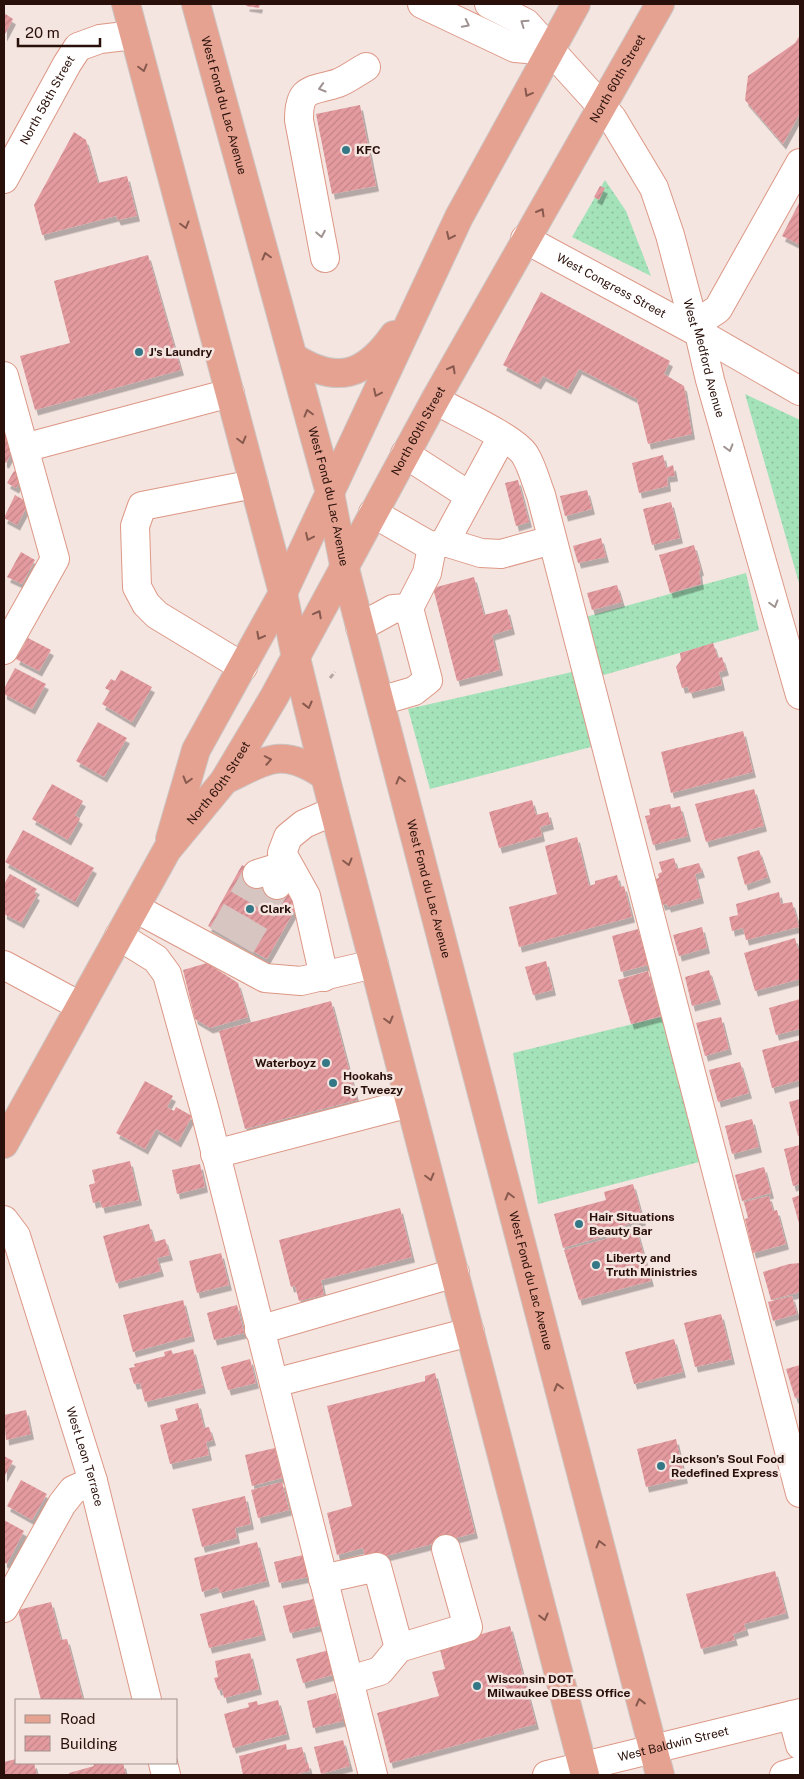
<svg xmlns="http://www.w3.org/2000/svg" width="804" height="1779" viewBox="0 0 804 1779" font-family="'Public Sans',sans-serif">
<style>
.grass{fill:url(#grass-dots)}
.building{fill:url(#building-hatch);filter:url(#shadow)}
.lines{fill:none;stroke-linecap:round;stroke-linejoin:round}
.minor-tunnel{stroke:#d6c5c1;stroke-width:28;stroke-dasharray:28 14;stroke-linecap:butt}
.minor-casing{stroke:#dd9785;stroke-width:30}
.major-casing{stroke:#ccc6c4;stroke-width:30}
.path{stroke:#b7a5a0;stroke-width:3;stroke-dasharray:5 2.5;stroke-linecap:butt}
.minor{stroke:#fff;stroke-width:28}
.major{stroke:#e5a291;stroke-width:28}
.oneway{stroke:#9f9391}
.oneway2{stroke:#88594e}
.poi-dot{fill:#347887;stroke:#f4e5e1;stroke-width:2}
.labels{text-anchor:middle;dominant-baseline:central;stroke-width:5;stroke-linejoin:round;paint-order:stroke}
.street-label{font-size:12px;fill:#2a100a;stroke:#f4e5e1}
.poi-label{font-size:12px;font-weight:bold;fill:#2a100a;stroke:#f4e5e1;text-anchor:start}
</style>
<defs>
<pattern id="grass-dots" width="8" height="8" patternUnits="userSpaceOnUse" patternTransform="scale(1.25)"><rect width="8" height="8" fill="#a4e2b9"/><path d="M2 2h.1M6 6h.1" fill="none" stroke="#8dc19e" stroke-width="1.8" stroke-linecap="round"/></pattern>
<pattern id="building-hatch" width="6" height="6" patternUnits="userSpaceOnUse" patternTransform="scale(1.25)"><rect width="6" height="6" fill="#e49b9f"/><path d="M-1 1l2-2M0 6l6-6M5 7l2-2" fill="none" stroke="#c48488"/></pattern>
<filter id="shadow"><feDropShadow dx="3" dy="5.5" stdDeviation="0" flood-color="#0004"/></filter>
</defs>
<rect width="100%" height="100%" fill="#f4e5e1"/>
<g class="grass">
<path d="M605,180L626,211L651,276L572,237Z"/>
<path d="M745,394L800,420L799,583Z"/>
<path d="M746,573L759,630L576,683L591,747L430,789L408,709L594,667L582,618Z"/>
<path d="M662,1017L699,1162L538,1204L513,1053Z"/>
</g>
<g class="building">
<path d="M247,4H260L259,8L246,6Z"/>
<path d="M4,13L13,19L4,36Z"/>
<path d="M800,35V113L783,144L745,100L748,76L795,43Z"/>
<path d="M360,105L376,186L332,194L316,114Z"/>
<path d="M74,132L86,140L98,183L127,176L137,216L118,220L116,216L42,235L34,205Z"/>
<path d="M600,186L605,188L599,200L594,197Z"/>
<path d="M800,201V245L782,236Z"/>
<path d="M148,255L181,370L35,410L20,356L70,343L54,281Z"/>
<path d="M541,292L670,361L664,374L684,386L692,434L648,444L637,399L579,369L568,389L543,376L538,384L503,365Z"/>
<path d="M4,421L11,425L5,434L19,441L6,463L4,462Z"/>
<path d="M663,455L666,468L673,465L675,476L667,477L668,486L639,493L632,463Z"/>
<path d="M14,471L23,476L16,488L7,483Z"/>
<path d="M518,480L529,522L516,526L505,483Z"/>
<path d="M587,490L592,509L565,516L560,496Z"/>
<path d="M15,495L29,503L17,525L4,518Z"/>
<path d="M671,502L680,538L652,545L643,509Z"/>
<path d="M601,538L606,557L578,563L573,546Z"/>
<path d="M694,545L701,570L699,571L701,584L670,593L659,555Z"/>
<path d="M21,552L35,560L22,584L7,577Z"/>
<path d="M474,577L484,615L507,609L512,629L492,635L500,670L457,681L433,588Z"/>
<path d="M617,585L622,602L592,610L587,593Z"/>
<path d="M28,638L51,650L39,671L16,659Z"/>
<path d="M713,643L718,658L722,657L726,670L719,672L722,685L690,693L688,687L682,688L676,667L681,660L680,653Z"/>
<path d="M15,668L46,684L32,709L4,694V689Z"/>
<path d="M121,670L152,687L132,722L102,704L110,691L105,688L111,679L115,681Z"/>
<path d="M98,722L127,738L104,777L76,761Z"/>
<path d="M743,731L753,772L671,793L661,752Z"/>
<path d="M52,784L83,801L75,815L80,819L68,840L32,819Z"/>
<path d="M754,789L764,826L706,842L695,804Z"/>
<path d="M532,800L536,815L548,812L551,824L540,827L542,836L499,848L489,812Z"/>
<path d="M670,804L671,808L680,806L688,836L653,845L645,816L650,815L649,809Z"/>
<path d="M23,830L94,868L75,902L5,862Z"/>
<path d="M577,837L589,886L595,884V881L617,875L620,887L624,886L632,917L519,947L509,907L557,894L545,846Z"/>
<path d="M759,850L768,877L745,885L737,857Z"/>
<path d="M674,858L677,869L699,863L702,872L695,874L701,898L668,907L667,904L662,905L655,879L659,878L658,874L662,872L659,862Z"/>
<path d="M242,865L301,899L267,959L208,926Z"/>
<path d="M10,874L37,889L34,893L37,895L21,923L4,914V884Z"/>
<path d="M779,892L781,904L792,902L799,927L746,940L743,928L732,931L729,917L738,915L736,904Z"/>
<path d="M702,927L707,948L679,956L673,935Z"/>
<path d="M638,929L648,965L621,972L612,936Z"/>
<path d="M795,938L798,949H800V979L755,991L744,953Z"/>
<path d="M546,961L553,990L533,995L525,967Z"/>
<path d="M207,963L238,983L248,1017L210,1028L195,1019L183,970Z"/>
<path d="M709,970L718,999L692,1006L685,977Z"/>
<path d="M648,971L661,1016L631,1024L618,980Z"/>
<path d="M800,999V1029L776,1035L769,1008Z"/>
<path d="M331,1001L357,1100L245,1129L219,1031Z"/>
<path d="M721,1017L729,1049L705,1056L696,1023Z"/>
<path d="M800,1040V1080L772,1088L762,1050Z"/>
<path d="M740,1062L749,1093L718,1102L709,1070Z"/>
<path d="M145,1081L173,1096L167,1107L174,1111L176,1107L192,1116L178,1142L156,1129L145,1149L116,1133Z"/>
<path d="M800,1099V1135L798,1136L789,1102Z"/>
<path d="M752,1119L759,1147L732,1154L725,1126Z"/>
<path d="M800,1145V1184L793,1186L784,1149Z"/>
<path d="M130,1161L139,1200L102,1208L100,1201L93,1203L89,1185L95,1183L92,1170Z"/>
<path d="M200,1164L205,1187L177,1194L172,1170Z"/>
<path d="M764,1167L771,1193L742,1201L735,1175Z"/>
<path d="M633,1184L643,1220L615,1228L616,1233L563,1248L554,1214L606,1200L604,1192Z"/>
<path d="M800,1195V1227L792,1198Z"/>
<path d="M769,1196L773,1211L777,1210L786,1244L753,1253L745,1219L748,1218L744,1202Z"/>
<path d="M400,1208L412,1257L321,1280L324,1295L299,1301L295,1286L291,1287L279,1240Z"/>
<path d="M149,1224L154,1242L165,1239L170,1255L157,1258L161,1271L116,1283L103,1236Z"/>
<path d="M637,1231L651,1281L579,1300L564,1250Z"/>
<path d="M221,1253L229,1285L197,1293L189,1261Z"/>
<path d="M800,1263V1292L771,1300L763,1272L789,1264Z"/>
<path d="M792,1296L797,1314L773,1321L768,1302Z"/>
<path d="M183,1300L192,1336L133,1352L123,1315Z"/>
<path d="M237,1305L244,1333L214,1340L207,1313Z"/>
<path d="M721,1314L732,1359L695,1367L684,1323Z"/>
<path d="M674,1339L683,1372L634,1384L625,1352Z"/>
<path d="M193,1349L203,1388L145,1402L140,1383L134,1384L129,1368L135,1367L134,1364L165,1356L164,1352L171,1350L173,1354Z"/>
<path d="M250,1359L256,1383L228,1390L221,1367Z"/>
<path d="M800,1365V1397L795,1398L786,1369Z"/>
<path d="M435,1373L475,1533L366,1561L363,1548L337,1555L327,1513L352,1506L327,1406L425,1381V1376Z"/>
<path d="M198,1403L204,1428L209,1427L213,1440L206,1442L209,1455L170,1464L160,1425L178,1420L175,1409Z"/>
<path d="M26,1410L31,1434L6,1440L4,1415Z"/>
<path d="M676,1439L685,1478L646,1487L637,1449Z"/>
<path d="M275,1448L282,1478L252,1486L245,1455Z"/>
<path d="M4,1456L13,1461L4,1477Z"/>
<path d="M21,1480L47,1494L32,1520L7,1506Z"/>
<path d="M282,1482L289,1510L258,1518L251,1490Z"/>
<path d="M245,1496L251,1524L235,1528L237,1538L202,1547L192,1509Z"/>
<path d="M4,1520L24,1531L7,1564L4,1562Z"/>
<path d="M257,1542L267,1581L220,1593L218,1587L202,1592L194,1558Z"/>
<path d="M303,1555L308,1577L279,1583L274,1562Z"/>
<path d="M775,1571L786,1613L744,1624L746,1630L733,1634L735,1640L701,1649L686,1594Z"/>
<path d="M313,1599L319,1626L290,1633L283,1606Z"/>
<path d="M254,1600L263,1635L209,1648L200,1614Z"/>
<path d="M51,1602L61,1640L67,1639L83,1700H41L18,1610Z"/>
<path d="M510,1626L536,1724L390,1763L377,1713L439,1696L432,1672L445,1669L439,1646Z"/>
<path d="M329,1650L336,1674L303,1683L296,1659Z"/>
<path d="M250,1653L259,1689L224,1698L222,1689L218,1690L214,1678L218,1677L215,1661Z"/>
<path d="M336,1693L343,1721L313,1728L307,1701Z"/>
<path d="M278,1700L287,1734L233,1748L224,1714L249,1707L248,1703L257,1701L258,1705Z"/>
<path d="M343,1740L350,1766L321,1774L314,1747Z"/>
<path d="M286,1744L287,1750L302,1747L306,1763H308L310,1771L293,1775H243L239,1756Z"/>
<path d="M16,1759V1763H34L37,1775H4V1762Z"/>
<path d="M93,1763H123L126,1775H69V1773L94,1766Z"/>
</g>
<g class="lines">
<g class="minor-tunnel">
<path d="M222,935L257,874"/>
<path d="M241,946L277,885"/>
</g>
<defs>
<g id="minor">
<path d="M422,4L515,48L551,51"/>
<path id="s1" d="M489,4L526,23L612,118L654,188L670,235L694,325L699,333L710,380L800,695"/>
<path id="s2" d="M4,179L67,64L78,47L100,39L134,35"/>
<path id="s3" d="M525,239L699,333L800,391"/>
<path d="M325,258L299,120C299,86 311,92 338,83C348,79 357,72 366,67"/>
<path d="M694,325L718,309L800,163"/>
<path d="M4,376L55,559L4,650"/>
<path d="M435,400C454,411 515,438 525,455C532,466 536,482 541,495L800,1493"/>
<path d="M24,448L230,393"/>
<path d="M405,454L470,496"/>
<path d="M373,513L432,547L445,542L502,437"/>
<path d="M445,542L481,553L501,554L552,540"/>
<path d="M409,608L427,573L432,547"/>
<path d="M360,627L393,609L409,608L428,680L414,691L380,701"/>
<path d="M243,667L157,615L146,604L137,587L135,526L142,506L254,484"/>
<path d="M257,874L273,869L277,885"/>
<path d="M135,908L265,978L301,981L374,964"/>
<path d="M119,936L156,959L167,974L205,1111L373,1775"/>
<path d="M4,965L80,1006"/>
<path d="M324,977L306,896L282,853L288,837L304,824L334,811"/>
<path d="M215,1154L410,1103"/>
<path id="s4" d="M4,1220L16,1236L93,1481L147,1700"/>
<path d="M259,1330L455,1273"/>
<path d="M274,1383L470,1332"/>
<path d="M323,1579L377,1567L399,1648"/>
<path d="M4,1608L62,1504L73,1490L93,1481"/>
<path d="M350,1680L380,1671L399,1648L468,1627L446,1549"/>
<path d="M792,1715L800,1745"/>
<path d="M163,1763L166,1775"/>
<path id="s5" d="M547,1775L800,1713"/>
<path d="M784,1775L800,1770"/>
</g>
<g id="major">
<path d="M126,4L283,593L296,658L325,776L585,1775"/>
<path id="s6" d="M196,4L330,493L344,565L660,1775"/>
<path d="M293,357C337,385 365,376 394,335"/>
<path d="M225,780C267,760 282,746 325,776"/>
<path d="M170,839L196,750L283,593L459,217L576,4"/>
<path id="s7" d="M4,1144L167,850L224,781L274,697L435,400L660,4"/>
</g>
</defs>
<use href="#minor" class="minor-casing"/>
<use href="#major" class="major-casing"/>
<path class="path" d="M330,678L335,672"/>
<use href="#minor" class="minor"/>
<use href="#major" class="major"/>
</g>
<defs><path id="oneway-chevron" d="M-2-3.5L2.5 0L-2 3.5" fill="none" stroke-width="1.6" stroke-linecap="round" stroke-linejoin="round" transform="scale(1.25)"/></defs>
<g class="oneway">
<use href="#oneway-chevron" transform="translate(524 23) rotate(-145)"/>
<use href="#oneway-chevron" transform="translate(466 24) rotate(27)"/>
<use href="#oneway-chevron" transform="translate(322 88) rotate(164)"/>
<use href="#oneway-chevron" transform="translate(321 234) rotate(79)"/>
<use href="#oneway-chevron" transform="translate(729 448) rotate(74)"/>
<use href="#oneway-chevron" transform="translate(774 604) rotate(74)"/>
</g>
<g class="oneway2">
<use href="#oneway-chevron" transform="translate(143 68) rotate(75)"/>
<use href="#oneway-chevron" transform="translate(528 93) rotate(119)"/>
<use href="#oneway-chevron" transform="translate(541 212) rotate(-60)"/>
<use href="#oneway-chevron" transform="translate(185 225) rotate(75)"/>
<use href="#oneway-chevron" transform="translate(450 236) rotate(115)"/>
<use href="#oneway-chevron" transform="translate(266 256) rotate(-105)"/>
<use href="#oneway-chevron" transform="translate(452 369) rotate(-61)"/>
<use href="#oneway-chevron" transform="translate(377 393) rotate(115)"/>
<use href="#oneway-chevron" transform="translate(308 413) rotate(-105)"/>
<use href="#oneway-chevron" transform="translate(242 440) rotate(75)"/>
<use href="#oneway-chevron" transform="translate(309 537) rotate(115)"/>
<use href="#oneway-chevron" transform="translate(318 614) rotate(-62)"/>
<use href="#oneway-chevron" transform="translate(260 636) rotate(118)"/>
<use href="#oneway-chevron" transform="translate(308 705) rotate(76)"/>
<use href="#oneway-chevron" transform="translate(268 760) rotate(-11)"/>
<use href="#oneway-chevron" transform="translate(187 780) rotate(106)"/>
<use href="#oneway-chevron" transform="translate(400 780) rotate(-105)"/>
<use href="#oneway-chevron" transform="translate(348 862) rotate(75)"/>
<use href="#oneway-chevron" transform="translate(389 1020) rotate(75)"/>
<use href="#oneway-chevron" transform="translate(430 1177) rotate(75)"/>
<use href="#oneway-chevron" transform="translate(509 1196) rotate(-105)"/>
<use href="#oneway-chevron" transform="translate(558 1387) rotate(-105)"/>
<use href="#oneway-chevron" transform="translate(600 1544) rotate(-105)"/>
<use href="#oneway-chevron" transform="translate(544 1617) rotate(76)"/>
<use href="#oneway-chevron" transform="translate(640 1702) rotate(-104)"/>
</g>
<g class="poi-dot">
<circle cx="346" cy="150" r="5"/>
<circle cx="139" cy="352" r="5"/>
<circle cx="250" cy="909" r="5"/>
<circle cx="326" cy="1063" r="5"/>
<circle cx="333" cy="1083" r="5"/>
<circle cx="579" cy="1224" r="5"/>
<circle cx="596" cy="1265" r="5"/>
<circle cx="661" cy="1466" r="5"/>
<circle cx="477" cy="1686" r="5"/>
</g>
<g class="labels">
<g class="street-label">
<text stroke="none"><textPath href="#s7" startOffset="1231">North 60th Street</textPath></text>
<text stroke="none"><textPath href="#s2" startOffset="90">North 58th Street</textPath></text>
<text stroke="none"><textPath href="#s6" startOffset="105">West Fond du Lac Avenue</textPath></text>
<text stroke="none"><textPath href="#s3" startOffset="98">West Congress Street</textPath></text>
<text stroke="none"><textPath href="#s1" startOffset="429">West Medford Avenue</textPath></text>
<text stroke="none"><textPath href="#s7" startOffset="826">North 60th Street</textPath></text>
<text stroke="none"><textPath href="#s6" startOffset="510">West Fond du Lac Avenue</textPath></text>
<text stroke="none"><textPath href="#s7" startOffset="421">North 60th Street</textPath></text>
<text stroke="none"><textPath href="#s6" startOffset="915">West Fond du Lac Avenue</textPath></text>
<text stroke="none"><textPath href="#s6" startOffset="1320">West Fond du Lac Avenue</textPath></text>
<text stroke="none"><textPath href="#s4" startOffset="251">West Leon Terrace</textPath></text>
<text stroke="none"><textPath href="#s5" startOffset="130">West Baldwin Street</textPath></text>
</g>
<g class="poi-label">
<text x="356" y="150">KFC</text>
<text x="149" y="352">J's Laundry</text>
<text x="260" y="909">Clark</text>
<text x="316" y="1063" text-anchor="end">Waterboyz</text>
<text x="343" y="1076">Hookahs<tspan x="343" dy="14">By Tweezy</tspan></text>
<text x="589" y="1217">Hair Situations<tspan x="589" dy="14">Beauty Bar</tspan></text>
<text x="606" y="1258">Liberty and<tspan x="606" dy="14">Truth Ministries</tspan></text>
<text x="671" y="1459">Jackson’s Soul Food<tspan x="671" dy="14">Redefined Express</tspan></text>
<text x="487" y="1679">Wisconsin DOT<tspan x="487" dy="14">Milwaukee DBESS Office</tspan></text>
</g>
</g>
<rect width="804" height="1779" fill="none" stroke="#2a100a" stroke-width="10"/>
<rect x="15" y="1699" width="162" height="65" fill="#f4e5e1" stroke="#a3908b"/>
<rect x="25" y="1715" width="25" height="8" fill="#e5a291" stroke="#a3908b"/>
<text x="60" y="1724" font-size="15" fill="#2a100a">Road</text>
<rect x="25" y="1736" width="25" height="15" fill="url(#building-hatch)" stroke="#a3908b"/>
<text x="60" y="1749" font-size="15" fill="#2a100a">Building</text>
<path d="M18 38v8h82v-8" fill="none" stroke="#2a100a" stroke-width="2.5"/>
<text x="25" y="38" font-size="15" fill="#2a100a" stroke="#f4e5e1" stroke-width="4" paint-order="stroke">20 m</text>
</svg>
